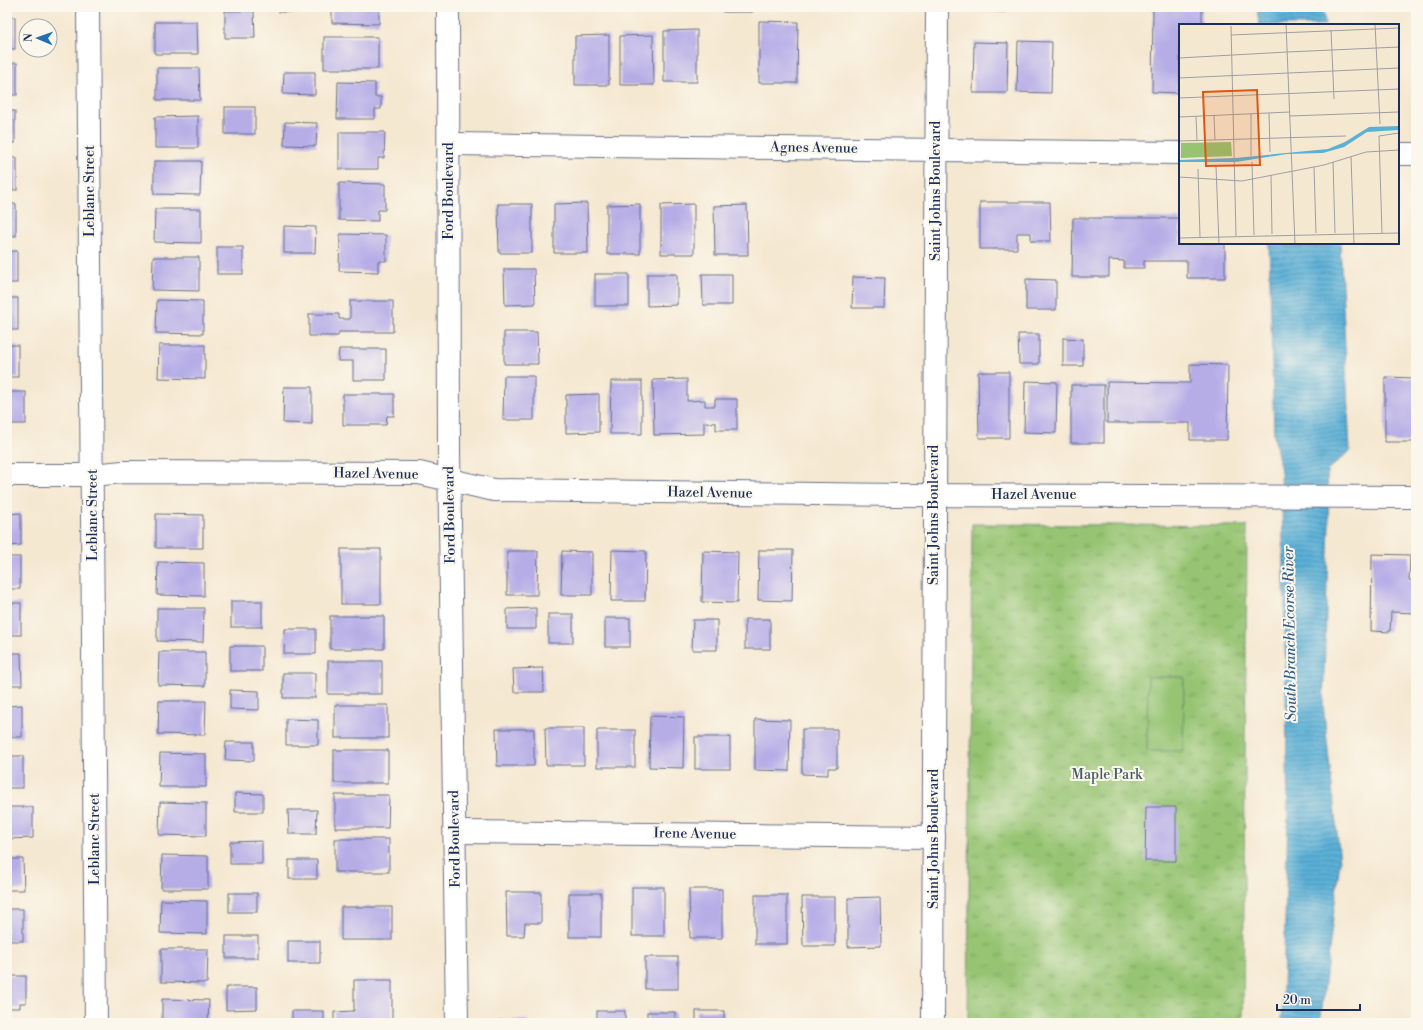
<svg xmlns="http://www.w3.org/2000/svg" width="1423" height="1030" viewBox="0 0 1423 1030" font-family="'Libre Bodoni',serif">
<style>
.park{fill:url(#park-tufts);stroke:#587a68}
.pitch{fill:#96c472;stroke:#587a68}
.water{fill:url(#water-rules);stroke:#3b709a}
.building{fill:#b6ade7}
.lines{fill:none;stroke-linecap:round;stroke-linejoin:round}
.minor-casing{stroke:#677086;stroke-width:24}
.minor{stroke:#fff;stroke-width:22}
.labels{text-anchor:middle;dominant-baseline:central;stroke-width:4;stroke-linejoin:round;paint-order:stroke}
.street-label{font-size:14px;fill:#1b2f5e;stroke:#fbf7ec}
.park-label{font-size:14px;fill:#405c64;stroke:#fbf7ec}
.water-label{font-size:15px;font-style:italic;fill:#315c88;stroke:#fbf7ec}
.inset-road{fill:none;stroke:#9e9ea3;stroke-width:1}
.view{fill:#de5710;fill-opacity:0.15;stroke:#de5710;stroke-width:2}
.inset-edge{fill:none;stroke:#1b2f5e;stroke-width:2}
</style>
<defs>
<pattern id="park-tufts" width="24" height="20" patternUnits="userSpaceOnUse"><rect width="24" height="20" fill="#96c472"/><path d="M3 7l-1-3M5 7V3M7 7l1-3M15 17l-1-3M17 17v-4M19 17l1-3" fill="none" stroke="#7aa061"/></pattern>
<pattern id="water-rules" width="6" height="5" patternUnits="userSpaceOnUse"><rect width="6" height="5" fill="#5bb0d7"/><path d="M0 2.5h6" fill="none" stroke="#4a90b2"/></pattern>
</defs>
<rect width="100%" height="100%" fill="#fbf7ec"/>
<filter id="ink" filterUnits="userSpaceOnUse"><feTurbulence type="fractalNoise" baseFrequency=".025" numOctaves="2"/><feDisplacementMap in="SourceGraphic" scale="8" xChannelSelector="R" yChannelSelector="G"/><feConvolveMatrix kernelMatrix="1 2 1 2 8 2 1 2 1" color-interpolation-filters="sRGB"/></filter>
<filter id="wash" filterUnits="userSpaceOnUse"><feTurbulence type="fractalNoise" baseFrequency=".012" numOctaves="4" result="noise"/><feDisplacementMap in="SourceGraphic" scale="16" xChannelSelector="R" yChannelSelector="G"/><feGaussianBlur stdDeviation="0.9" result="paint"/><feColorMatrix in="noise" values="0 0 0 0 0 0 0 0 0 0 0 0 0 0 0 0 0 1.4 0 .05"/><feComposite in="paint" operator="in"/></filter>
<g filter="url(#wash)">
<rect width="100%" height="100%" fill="#f5e8d1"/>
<path class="park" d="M972,524L1247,526L1243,1023H968Z"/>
<path class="pitch" d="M1148,677H1184L1183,751H1147Z"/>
<g class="water">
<path d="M1257,7H1323L1325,25H1259Z"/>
<path d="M1269,243H1340L1350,451L1327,471L1329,524L1323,704L1340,861L1320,1023H1282L1288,818L1284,573L1281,471L1274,435Z"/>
</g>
<g id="blocks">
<g class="building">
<rect x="279" y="7" width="29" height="5"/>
<path d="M332,7H379V24L332,23Z"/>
<rect x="632" y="7" width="24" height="3"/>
<rect x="723" y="7" width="29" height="5"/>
<path d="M973,7H1005V12L973,11Z"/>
<path d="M1153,7H1202V25H1180V93L1152,92Z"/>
<path d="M225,11H254L255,38H225Z"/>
<rect x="7" y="17" width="8" height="32"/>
<path d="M759,21L798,22L797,83H759Z"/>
<path d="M155,22H197L198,54H155Z"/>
<path d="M697,30V82H664V31Z"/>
<path d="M609,35V85H575V36Z"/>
<path d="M653,35L654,85H620V36Z"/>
<rect x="324" y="37" width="54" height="32"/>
<path d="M1018,41L1052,42L1051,93L1017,92Z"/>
<path d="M974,42L1008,43L1007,93H973Z"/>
<rect x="7" y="63" width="10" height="32"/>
<path d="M157,68H199L200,100H157Z"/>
<path d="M284,72H315V95L283,94Z"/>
<path d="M338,82L375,83V97H381V109H375V119H337Z"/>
<rect x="225" y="107" width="30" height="27"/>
<rect x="7" y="111" width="8" height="32"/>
<path d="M198,116V148H155V117Z"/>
<path d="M285,122L317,123L316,146L284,145Z"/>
<path d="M339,132H385L384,158H378V169H339Z"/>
<rect x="7" y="158" width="10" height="32"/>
<path d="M154,161H201L200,195L154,194Z"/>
<path d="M339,183L385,184V210H378V221L339,220Z"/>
<path d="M980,202H1050L1051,241H1031V233H1017V249H980Z"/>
<path d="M587,203L588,253H554V204Z"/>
<rect x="7" y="204" width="9" height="32"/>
<path d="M498,204H532V253H499Z"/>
<path d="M640,204V254H607V205Z"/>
<path d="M694,204V254H661V205Z"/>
<path d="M747,205L748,255H715L714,206Z"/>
<path d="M155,209H201V243L154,242Z"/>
<path d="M1073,218H1180V243H1225V278H1187V261H1144V268H1124V261L1109,260V277H1072Z"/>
<path d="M284,226L316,227L315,253H284Z"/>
<path d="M340,234L386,235V261H378V272L339,271Z"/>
<rect x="217" y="247" width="26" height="27"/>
<rect x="7" y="251" width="10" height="32"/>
<path d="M153,257H199V291L152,290Z"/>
<path d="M504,269H534L535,304L505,305Z"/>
<rect x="595" y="274" width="34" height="32"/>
<path d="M647,274H677V305L647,306Z"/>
<path d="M702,274H732V305H703Z"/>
<path d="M853,277L885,278L884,308H852Z"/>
<path d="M1026,279L1056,280V310H1026Z"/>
<rect x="7" y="298" width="11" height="32"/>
<path d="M157,300L203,301V334L156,333Z"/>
<path d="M350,301H393V332H339L338,336H309V314H339V319H350Z"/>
<path d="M504,332H537L538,364H504Z"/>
<path d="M1018,334H1039V364H1019Z"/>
<path d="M1063,338L1083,339V366H1063Z"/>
<rect x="7" y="345" width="11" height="32"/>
<path d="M159,345H205V379L158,378Z"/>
<path d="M339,349H386V380H353V361H338Z"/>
<path d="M1190,364L1228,365L1227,440H1190V423H1107V382L1190,383Z"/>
<path d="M978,372H1009V438H979Z"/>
<path d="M504,376H534V420H503Z"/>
<path d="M1385,377L1416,378V442H1385Z"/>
<path d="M687,379V401L705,400V406H715V399H737V430H716V423L704,422V434L654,435L653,380Z"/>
<path d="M611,381H642V434H610Z"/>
<path d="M1025,381L1057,382L1056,433L1024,432Z"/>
<rect x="1071" y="385" width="33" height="58"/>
<path d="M284,387H312V424L283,423Z"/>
<rect x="7" y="392" width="19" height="32"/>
<path d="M343,394H394V416H387L386,425H343Z"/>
<path d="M599,394V432L566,433V395Z"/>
<path d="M21,513V545L7,546V514Z"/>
<path d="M156,514L203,515V548H156Z"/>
<rect x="341" y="549" width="40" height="55"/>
<path d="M612,550L646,551L645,601H611Z"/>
<path d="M759,550H793L792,601L758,600Z"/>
<path d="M507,551H538L537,595H507Z"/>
<path d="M562,551L592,552V595H561Z"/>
<path d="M703,551L738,552L737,603L702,602Z"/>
<path d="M1372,554L1410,555L1409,580L1416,581V613L1391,612L1390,632L1371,631Z"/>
<rect x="7" y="557" width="13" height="32"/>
<path d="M158,562L204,563V596L157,595Z"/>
<rect x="231" y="601" width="31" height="26"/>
<rect x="7" y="603" width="14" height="32"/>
<path d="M157,608H204L203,642L157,641Z"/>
<path d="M536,608V629H507V609Z"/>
<rect x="548" y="614" width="25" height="29"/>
<rect x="330" y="616" width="54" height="33"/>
<rect x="605" y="618" width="25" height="29"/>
<rect x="745" y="619" width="25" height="30"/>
<path d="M693,620H717V650H692Z"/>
<path d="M285,629H316V654H284Z"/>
<rect x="230" y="646" width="32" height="25"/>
<path d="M159,652H205V686L158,685Z"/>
<path d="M7,653H21L22,685H7Z"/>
<rect x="328" y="661" width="54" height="33"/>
<path d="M543,668L544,692H514L513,669Z"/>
<rect x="283" y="673" width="32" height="25"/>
<path d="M230,690L259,691V710L230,709Z"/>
<path d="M159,701H206L205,735L158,734Z"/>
<path d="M22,705V737H7V706Z"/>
<rect x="335" y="705" width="53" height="33"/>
<path d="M650,716L684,717L683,768L649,767Z"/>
<path d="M286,719L318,720V745H286Z"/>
<path d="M755,719L790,720L789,771L755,770Z"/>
<path d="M545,728H584V765H546Z"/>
<path d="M496,729H534V766H497Z"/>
<path d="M802,729H837V768H828V775L802,774Z"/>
<rect x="597" y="730" width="38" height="37"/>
<rect x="695" y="737" width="35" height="32"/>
<path d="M226,742H254V761L225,760Z"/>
<rect x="334" y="750" width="54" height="33"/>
<path d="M160,753L206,754V787H159Z"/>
<rect x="7" y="756" width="16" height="32"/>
<path d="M235,793L263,794V812H235Z"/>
<path d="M335,795H389L388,828H335Z"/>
<path d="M160,802L206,803V836L159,835Z"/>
<path d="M7,807H33V838L7,839Z"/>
<path d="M1146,807H1176V861H1145Z"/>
<path d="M288,810H317L316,834H289Z"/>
<rect x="335" y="839" width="54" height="33"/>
<path d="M262,841V864H230V842Z"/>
<path d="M162,855L208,856V889H161Z"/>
<path d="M7,859H23L24,890H7Z"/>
<rect x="289" y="860" width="28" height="19"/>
<rect x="632" y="887" width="32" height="49"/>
<path d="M689,889H722V938H690Z"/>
<path d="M506,892H541V923H525L524,936H507Z"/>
<rect x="229" y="893" width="28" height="19"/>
<rect x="569" y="893" width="32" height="44"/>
<rect x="755" y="895" width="32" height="49"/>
<path d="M802,897H835V946H803Z"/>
<path d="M880,897L881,946L848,947V898Z"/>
<path d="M161,900L207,901V934L160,933Z"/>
<rect x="341" y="907" width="51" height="33"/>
<rect x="7" y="909" width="16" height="32"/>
<rect x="226" y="936" width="32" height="22"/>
<rect x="288" y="941" width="32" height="22"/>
<path d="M161,949H208L207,983L161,982Z"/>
<rect x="645" y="957" width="33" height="32"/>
<path d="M7,976H26V1003H20V1008H7Z"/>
<path d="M354,980H392V1023H334V1012L354,1011Z"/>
<path d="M226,987H257V1009L226,1010Z"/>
<path d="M162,999L209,1000L208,1023H162Z"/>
<rect x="292" y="1011" width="32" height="12"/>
<rect x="597" y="1011" width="28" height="12"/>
<rect x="696" y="1011" width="28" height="12"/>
<rect x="647" y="1012" width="28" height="11"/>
<rect x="500" y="1020" width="28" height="3"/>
</g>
</g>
</g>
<g filter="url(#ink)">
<use href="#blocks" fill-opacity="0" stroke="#677086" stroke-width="1"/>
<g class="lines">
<defs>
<g id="minor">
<path d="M88,7L96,1023"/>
<path d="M448,7L449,451L457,1023"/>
<path d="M449,144L1180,153"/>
<path d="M1398,154H1416"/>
<path d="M7,475H92L123,472L419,473L494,490L898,495L1416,497"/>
<path d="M456,832L934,837"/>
<path d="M933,1023L937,7"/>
</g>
</defs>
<use href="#minor" class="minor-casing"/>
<use href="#minor" class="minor"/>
</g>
</g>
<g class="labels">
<g class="street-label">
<text transform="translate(814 148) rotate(1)">Agnes Avenue</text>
<text transform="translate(90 191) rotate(-90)">Leblanc Street</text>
<text transform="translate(449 191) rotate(-90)">Ford Boulevard</text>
<text transform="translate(936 191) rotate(-90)">Saint Johns Boulevard</text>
<text transform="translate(376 474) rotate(1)">Hazel Avenue</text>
<text transform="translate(710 493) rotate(1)">Hazel Avenue</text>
<text x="1034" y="495">Hazel Avenue</text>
<text transform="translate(93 515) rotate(-90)">Leblanc Street</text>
<text transform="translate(450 515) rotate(-91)">Ford Boulevard</text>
<text transform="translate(934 515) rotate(-90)">Saint Johns Boulevard</text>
<text transform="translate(695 834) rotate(1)">Irene Avenue</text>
<text transform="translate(95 839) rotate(-90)">Leblanc Street</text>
<text transform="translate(455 839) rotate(-91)">Ford Boulevard</text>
<text transform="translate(934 839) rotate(-90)">Saint Johns Boulevard</text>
</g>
<g class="park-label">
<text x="1107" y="775">Maple Park</text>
</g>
<g class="water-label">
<text transform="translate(1290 634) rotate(-91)">South Branch Ecorse River</text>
</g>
</g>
<g transform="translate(1179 24)">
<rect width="220" height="220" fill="#f5e8d1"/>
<path d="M52,118L53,132L2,134V119Z" fill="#96c472"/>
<path d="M220,102V106L188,108L165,123L144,129L108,130L57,138H0V136L56,134L149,125L166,118L190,103Z" fill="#5bb0d7"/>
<path class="inset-road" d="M107,0L116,220M196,0L201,100M52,2L57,212M152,6L155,75M52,11L220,4M108,28L220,23M0,34L108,28M0,54L220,44M0,74L220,65M90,89L91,128M72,90V132M35,91L36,116M17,92L18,117M111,92L220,88M0,93L111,88M0,117L167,112M172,133L175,220M73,138L75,211M154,138L156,209M37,142L40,220M135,143L137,209M19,145L21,213M92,151L93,210M0,153L63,157L145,141L187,128L220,126M0,168L1,220M203,209L200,112L220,109M0,214L220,209"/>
<path class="view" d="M78,66L81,141L27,142L24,68Z"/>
<rect width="220" height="220" class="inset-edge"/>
</g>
<rect width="1423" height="1030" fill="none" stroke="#fbf7ec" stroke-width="24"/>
<g transform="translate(38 38) rotate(272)"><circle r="19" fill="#fbf7ec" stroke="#a1a7b3"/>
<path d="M0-3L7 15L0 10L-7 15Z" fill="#1f6fb2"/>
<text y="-6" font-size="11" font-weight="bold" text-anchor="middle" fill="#1b2f5e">N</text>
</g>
<path d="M1277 1004v6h83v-6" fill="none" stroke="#1b2f5e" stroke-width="2"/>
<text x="1283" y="1004" font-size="12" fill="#1b2f5e" stroke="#fbf7ec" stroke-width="3" paint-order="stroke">20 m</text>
</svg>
